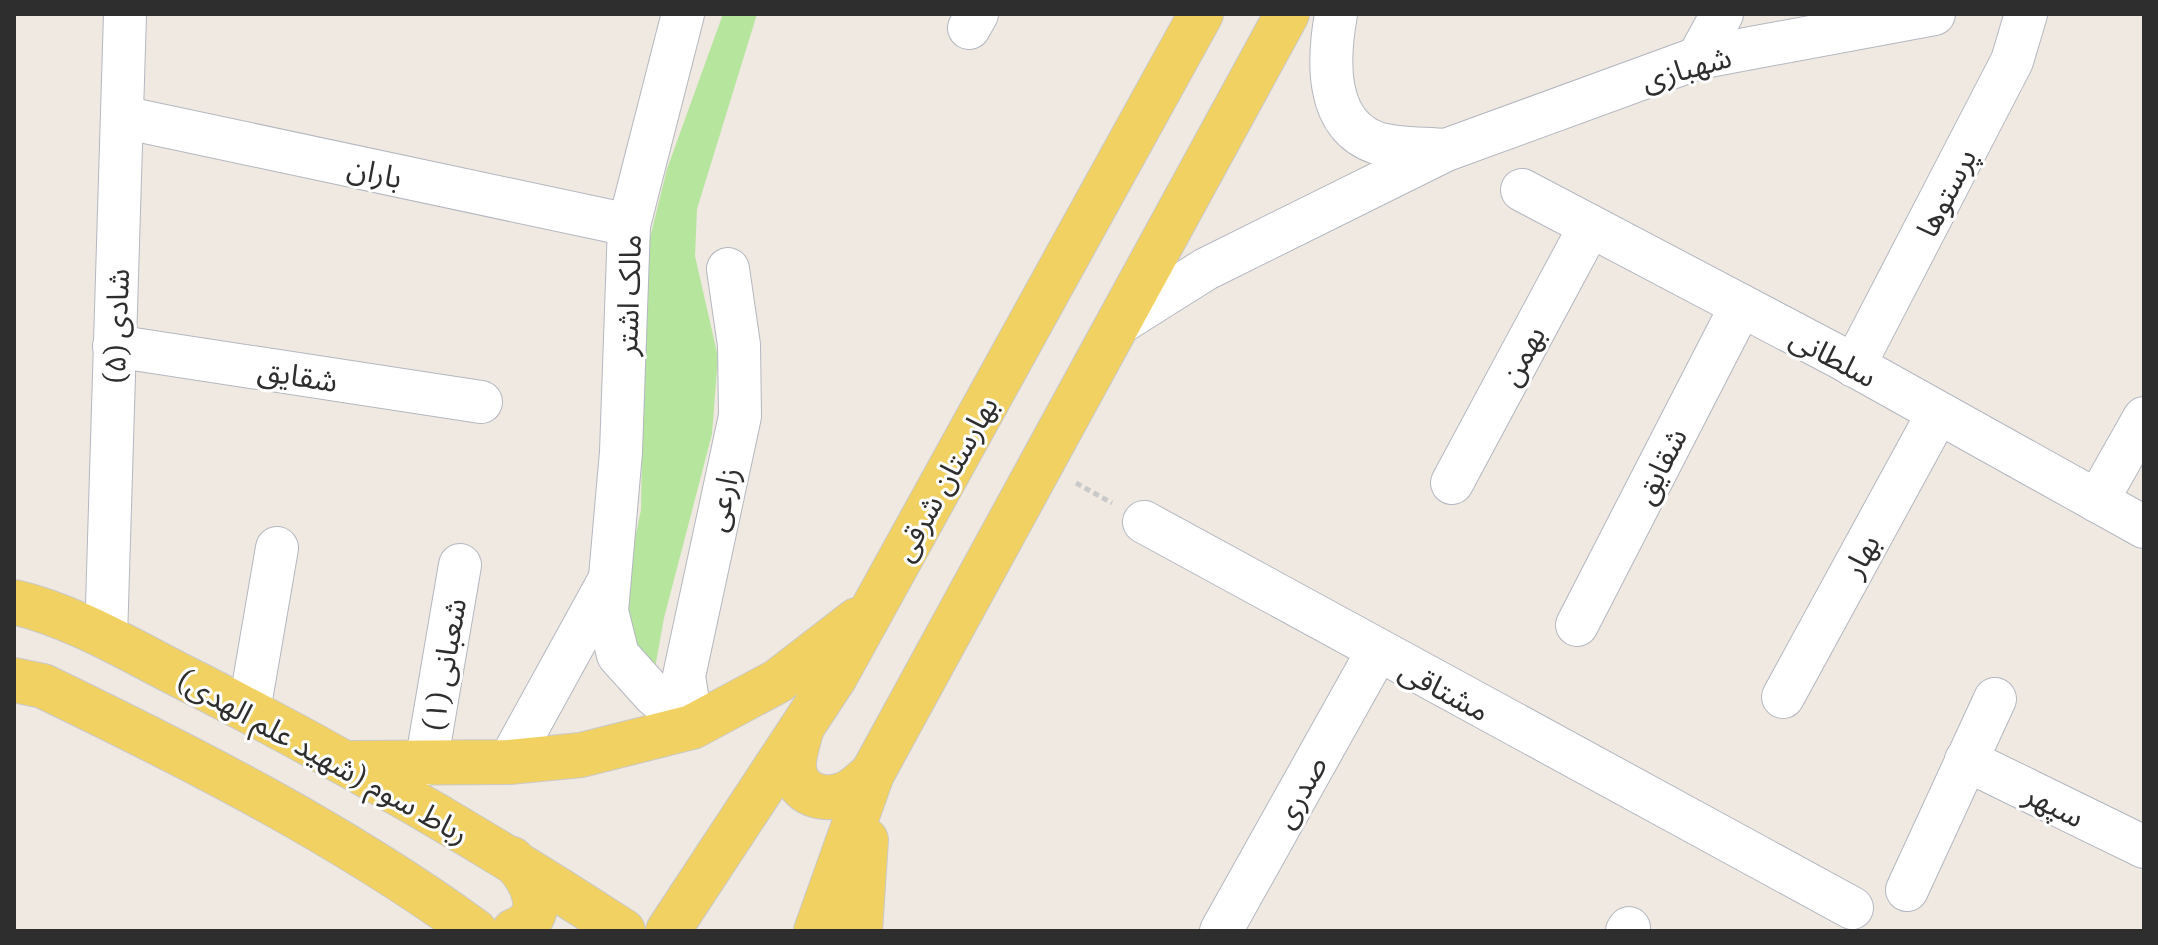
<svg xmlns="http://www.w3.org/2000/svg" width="2158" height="945" viewBox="0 0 2158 945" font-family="'Exo 2','Noto Sans Arabic',sans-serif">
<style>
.green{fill:#b6e59e}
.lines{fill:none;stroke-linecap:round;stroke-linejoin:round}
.minor-casing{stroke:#b4b7c1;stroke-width:44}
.major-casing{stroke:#c9c9c9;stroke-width:46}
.path{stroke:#c9c9c9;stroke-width:5;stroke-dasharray:6 4;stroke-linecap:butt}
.minor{stroke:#fff;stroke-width:42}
.major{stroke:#f2d163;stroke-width:44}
.labels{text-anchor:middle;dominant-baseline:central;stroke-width:6;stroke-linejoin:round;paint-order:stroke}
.street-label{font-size:30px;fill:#2e2e2e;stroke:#fff}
</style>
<rect width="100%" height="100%" fill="#efe9e1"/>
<path class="green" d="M723,14H757L697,209L695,256L718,357L712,434L664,618L653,679L630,645L621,605L641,510L645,258L667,169Z"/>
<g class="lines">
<defs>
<g id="minor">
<path d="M683,14L629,225L621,452L607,611L618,655L654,695L692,727"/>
<path d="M1336,14C1328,59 1324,125 1377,143C1397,149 1424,148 1445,150"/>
<path d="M969,28L977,14"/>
<path d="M1698,58L1722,14"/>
<path d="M122,117L629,225"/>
<path d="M1522,190L1839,357L2144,527"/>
<path d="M1117,325L1206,269L1446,150L1698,58L1934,14"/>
<path d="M114,346L481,402"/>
<path d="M1854,366L2012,61L2026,14"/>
<path d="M1452,483L1590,226"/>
<path d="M2097,501L2144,418"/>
<path d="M1144,522L1852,908"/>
<path d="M1577,625L1741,306"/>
<path d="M106,638L125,14"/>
<path d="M1783,697L1938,413"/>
<path d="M249,711L277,548"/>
<path d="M692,727L684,676L740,416L739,345L728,269"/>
<path d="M1966,760L2144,847"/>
<path d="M509,762L608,582"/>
<path d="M426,764L460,565"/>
<path d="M1907,890L1995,699"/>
<path d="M1221,931L1377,652"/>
<path d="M1627,931L1629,928"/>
</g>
<g id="major">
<path d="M14,602C78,617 138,655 197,684C343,759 485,841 623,931"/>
<path d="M14,680L43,686C192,758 340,833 475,931"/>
<path d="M801,731C798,743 793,756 794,768C796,795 825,803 847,793C856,789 864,780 872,774"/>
<path d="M350,763L509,762L581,755L692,727L778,681L857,620"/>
<path d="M512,859C531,879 552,916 514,931"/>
<path d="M668,931L835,677L1201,14"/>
<path d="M816,931L872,774L1287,14"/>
<path d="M860,931L866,840"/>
</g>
</defs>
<use href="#minor" class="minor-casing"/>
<use href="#major" class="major-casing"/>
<path class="path" d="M1076,483L1112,503"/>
<use href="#minor" class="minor"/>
<use href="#major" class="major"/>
</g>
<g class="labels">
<g class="street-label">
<text transform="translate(1686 67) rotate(-16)">شهبازی</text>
<text transform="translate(375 171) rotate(12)">باران</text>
<text transform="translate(1945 192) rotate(-63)">پرستوها</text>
<text transform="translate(627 295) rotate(-88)">مالک اشتر</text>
<text transform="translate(115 326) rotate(-88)">شادی (۵)</text>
<text transform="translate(1521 355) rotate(-62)">بهمن</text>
<text transform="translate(1834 356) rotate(28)">سلطانی</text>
<text transform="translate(298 374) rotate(9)">شقایق</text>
<text transform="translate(1659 465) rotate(-63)">شقایق</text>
<text transform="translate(944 478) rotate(-61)">بهارستان شرقی</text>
<text transform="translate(721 499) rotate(-77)">زارعی</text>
<text transform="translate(1860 555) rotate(-61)">بهار</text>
<text transform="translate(443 664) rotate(-80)">شعبانی (۱)</text>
<text transform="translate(1445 689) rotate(28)">مشتاقی</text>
<text transform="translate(324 755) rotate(29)">رباط سوم (شهید علم الهدی)</text>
<text transform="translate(1299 791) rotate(-61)">صدری</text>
<text transform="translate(2055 804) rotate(26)">سپهر</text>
</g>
</g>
<rect width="2158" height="945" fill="none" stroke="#2e2e2e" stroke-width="32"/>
</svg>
